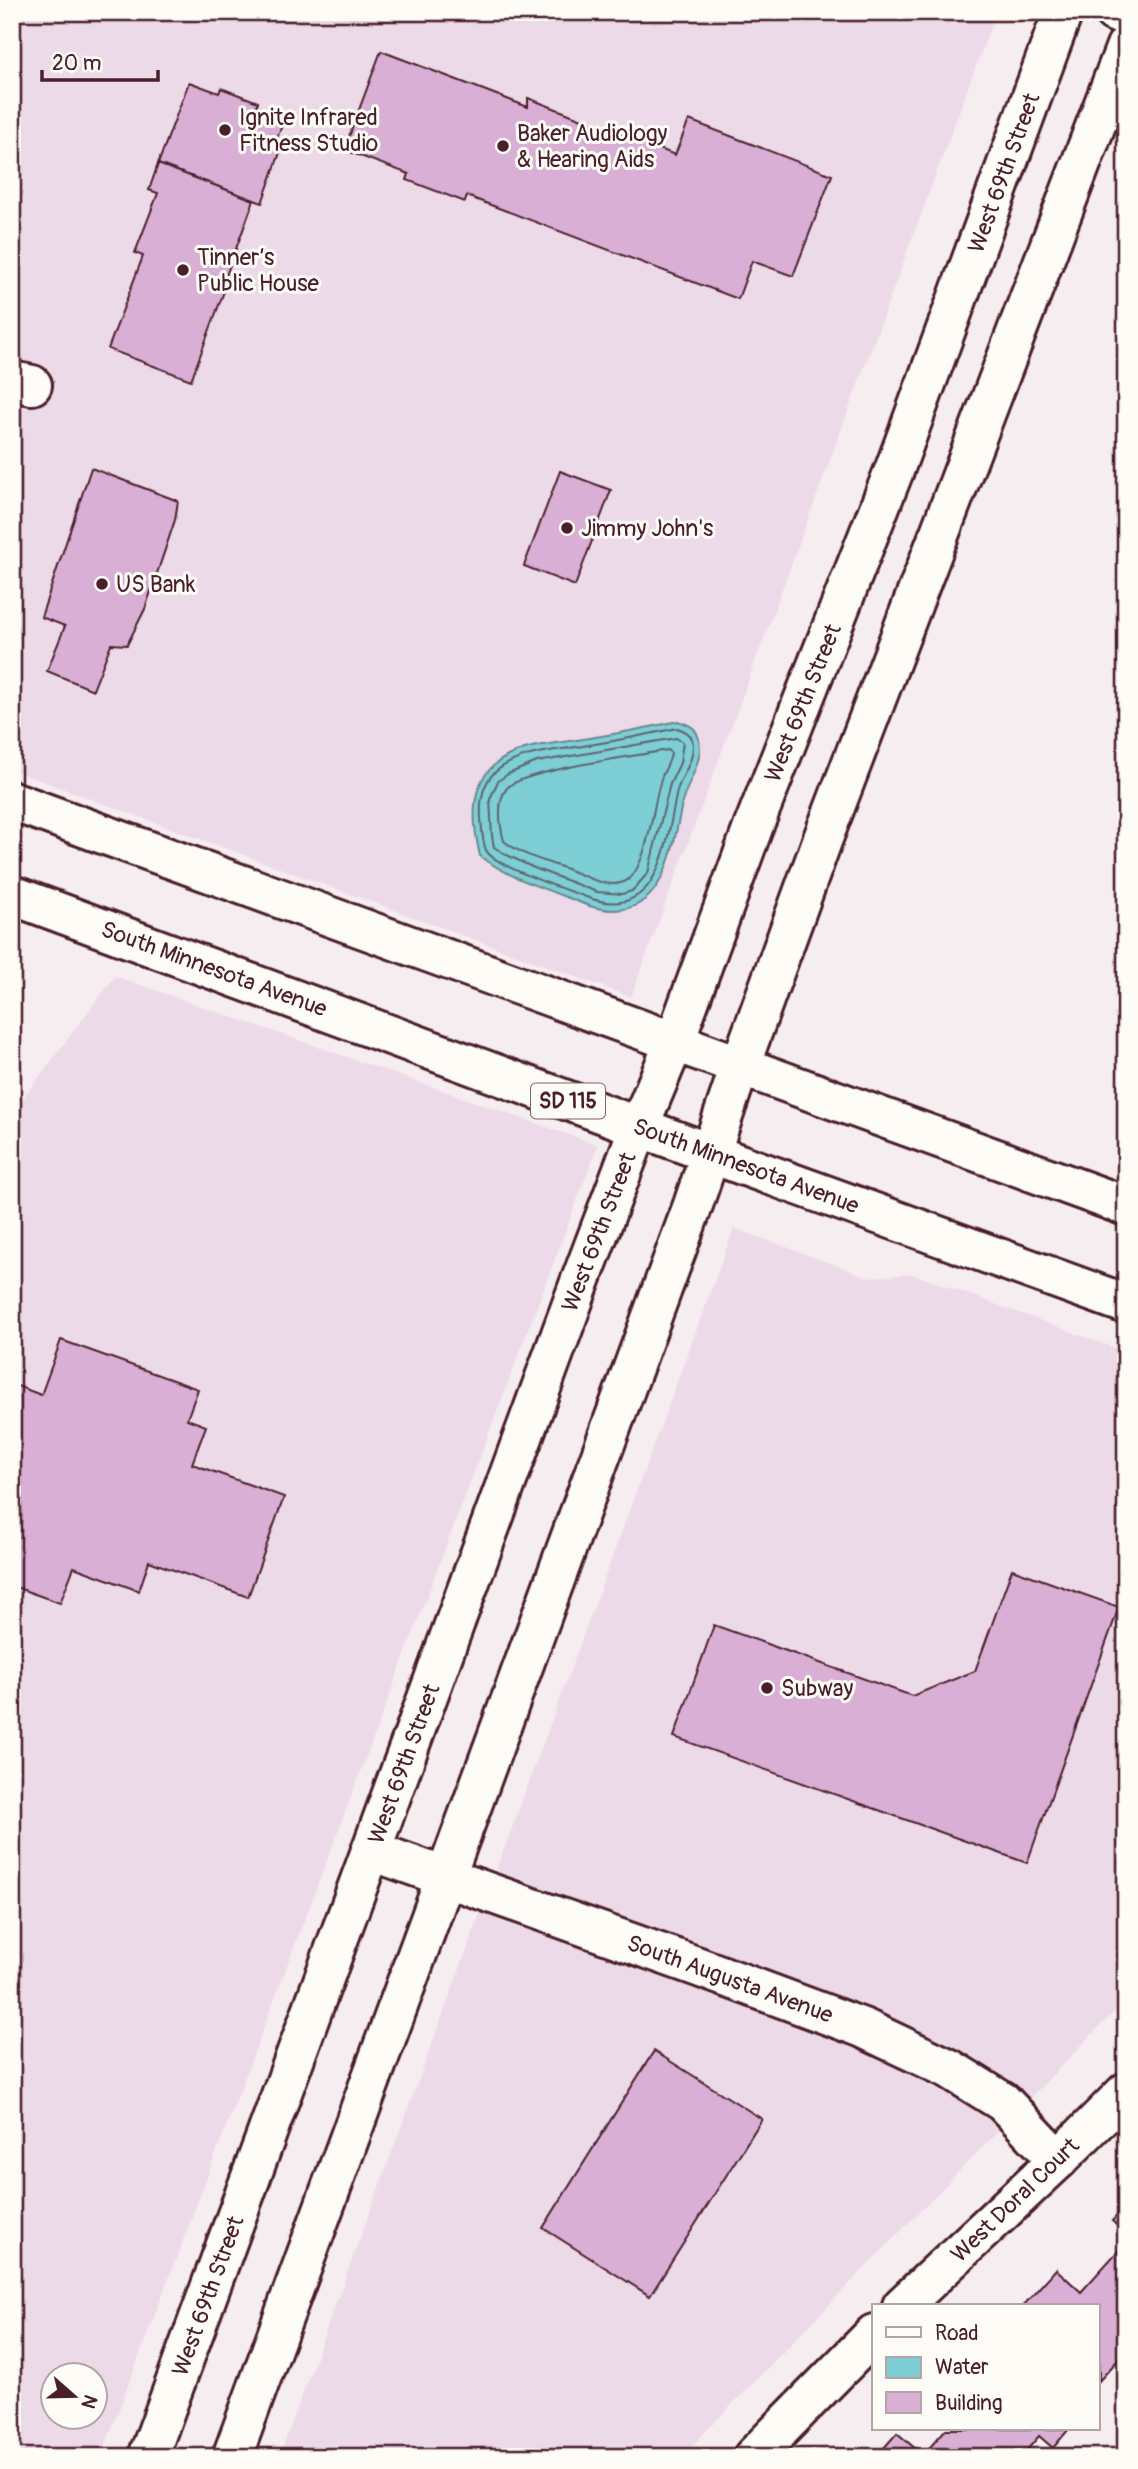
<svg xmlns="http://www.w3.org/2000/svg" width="1138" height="2469" viewBox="0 0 1138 2469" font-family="Pangolin,sans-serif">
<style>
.built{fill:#eddae8;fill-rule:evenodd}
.water{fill:#7dced5;stroke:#698891;stroke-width:2}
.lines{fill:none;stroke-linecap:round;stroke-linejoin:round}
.shore{stroke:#5e656f;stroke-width:2}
.building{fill:#d9afd5;stroke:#4a1f2b;stroke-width:2}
.minor-casing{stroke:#4a1f2b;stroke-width:44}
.major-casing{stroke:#4a1f2b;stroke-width:44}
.minor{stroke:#fdfcf7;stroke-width:38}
.major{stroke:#fdfcf7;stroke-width:38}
.poi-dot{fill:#4a1f2b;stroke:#fdfcf7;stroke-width:2.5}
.labels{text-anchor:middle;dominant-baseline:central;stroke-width:6;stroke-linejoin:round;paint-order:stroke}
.shield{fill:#fdfcf7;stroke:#806168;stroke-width:2}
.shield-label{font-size:21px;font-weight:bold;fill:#4a1f2b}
.poi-label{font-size:23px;fill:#4a1f2b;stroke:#fdfcf7;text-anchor:start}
.street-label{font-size:23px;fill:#4a1f2b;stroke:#fdfcf7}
</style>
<rect width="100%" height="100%" fill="#f6edf0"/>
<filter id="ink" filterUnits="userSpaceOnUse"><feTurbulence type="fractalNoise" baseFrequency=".0143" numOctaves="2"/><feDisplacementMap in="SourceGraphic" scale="14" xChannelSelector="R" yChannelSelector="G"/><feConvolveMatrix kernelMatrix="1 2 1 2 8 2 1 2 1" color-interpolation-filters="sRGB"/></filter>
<g filter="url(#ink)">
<g class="built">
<path d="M12,12H996L631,997L12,770Z"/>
<path d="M115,976L598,1145L101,2457H12V1113ZM52,2374H94V2416H52Z"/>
<path d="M734,1228L868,1277L913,1274L1126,1352V2004L1112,2014L681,2457H279Z"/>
</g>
<path class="water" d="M678,721C687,724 695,726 698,736C706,758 687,782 682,803C672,853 663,926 593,907C582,904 572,899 563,896C534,885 505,875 480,856C467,801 473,760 536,746C551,743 567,742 583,739C615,734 647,728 678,721Z"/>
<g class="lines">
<g class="shore">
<path d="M677,728C687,731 693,735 693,746C693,763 681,776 677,791C666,842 661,925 586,897C567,890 493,866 486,850C482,841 482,828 481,818C480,803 482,786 493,774C516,752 554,751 583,746C615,741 646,735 677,728Z"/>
<path d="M676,738L683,742L680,763L670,784L648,873L632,891L622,894L597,892L534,868L505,854L494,847L492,836L490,799L498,781L508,774L537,762Z"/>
<path d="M668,750L671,753C670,764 662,772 660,783C653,804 647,873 624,882C607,889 583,875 567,869C547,862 521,855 504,841C500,826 496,801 507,788C523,770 638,756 668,750Z"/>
</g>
</g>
<g class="building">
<path d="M381,51L528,107V98L675,155L689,120L832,175L793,276L752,261L738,299L467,196L465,202L407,180L409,174L344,150Z"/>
<path d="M189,82L219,93L221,88L258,102L256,106L285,117L275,144L282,147L262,203L158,164Z"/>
<path d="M158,164L254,200L223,284L226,286L191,380L108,349L143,256L135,253L158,193L149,190Z"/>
<path d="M91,468L178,501L175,520L145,609L127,645L111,644L93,690L47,671L65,626L41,617Z"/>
<path d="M560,471L611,490L575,586L524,566Z"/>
<path d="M61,1340L198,1389L187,1419L206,1426L192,1464L284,1497L248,1597L149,1561L139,1591L74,1567L60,1603L12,1586V1384L41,1395Z"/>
<path d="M1012,1569L1119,1607L1027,1863L674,1737L714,1625L912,1696L975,1671Z"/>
<path d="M12,1931L18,1933L12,1949Z"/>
<path d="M654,2051L762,2119L650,2296L543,2228Z"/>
<path d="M1126,2206V2234L1112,2221Z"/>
<path d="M1126,2242V2351L1099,2381L1098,2306H1023L1056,2269L1081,2292Z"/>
<path d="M946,2429H1069L1053,2448L1039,2436L1021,2457H876L897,2433L923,2455Z"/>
</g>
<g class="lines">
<defs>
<g id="minor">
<path d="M1114,12L1126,17"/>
<path d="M12,381L32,385"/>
<path d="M372,1851L696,1966L863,2028L950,2069L1003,2102L1058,2160"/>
<path d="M902,2306L1058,2160L1126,2092"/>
<path d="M753,2457L874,2334"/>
</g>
<g id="major">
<path d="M12,801L1126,1206"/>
<path d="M12,895L712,1154L1126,1304"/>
<path d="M148,2457L579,1285L639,1127L674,1043L754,825L895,468L1063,12"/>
<path d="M232,2457L693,1205L740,1066L822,841L1126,46"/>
</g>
</defs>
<use href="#minor" class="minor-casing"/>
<use href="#major" class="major-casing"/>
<use href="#minor" class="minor"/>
<use href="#major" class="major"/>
</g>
</g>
<g class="poi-dot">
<circle cx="225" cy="130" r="7"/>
<circle cx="503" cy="146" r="7"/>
<circle cx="183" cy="270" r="7"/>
<circle cx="567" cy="528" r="7"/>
<circle cx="102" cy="584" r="7"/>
<circle cx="767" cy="1688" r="7"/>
</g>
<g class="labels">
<rect class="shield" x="531" y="1083.5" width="74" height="35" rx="5"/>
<g class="shield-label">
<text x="568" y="1101">SD 115</text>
</g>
<g class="poi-label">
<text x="239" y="117">Ignite Infrared<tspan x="239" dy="26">Fitness Studio</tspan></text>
<text x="517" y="133">Baker Audiology<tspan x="517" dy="26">&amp; Hearing Aids</tspan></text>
<text x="197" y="257">Tinner’s<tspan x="197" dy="26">Public House</tspan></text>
<text x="581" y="528">Jimmy John's</text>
<text x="116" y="584">US Bank</text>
<text x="781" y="1688">Subway</text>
</g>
<g class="street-label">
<text transform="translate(1004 173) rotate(-70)">West 69th Street</text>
<text transform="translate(803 703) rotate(-68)">West 69th Street</text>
<text transform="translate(214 969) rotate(20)">South Minnesota Avenue</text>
<text transform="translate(746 1166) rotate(20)">South Minnesota Avenue</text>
<text transform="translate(599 1232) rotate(-69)">West 69th Street</text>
<text transform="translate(404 1764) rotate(-70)">West 69th Street</text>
<text transform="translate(730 1979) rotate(20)">South Augusta Avenue</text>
<text transform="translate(1015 2200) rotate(-44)">West Doral Court</text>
<text transform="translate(208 2296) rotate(-70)">West 69th Street</text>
</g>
</g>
<rect width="1138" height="2469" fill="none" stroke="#fdfcf7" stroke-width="42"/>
<rect x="21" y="21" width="1096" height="2427" fill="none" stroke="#4a1f2b" stroke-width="2.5" filter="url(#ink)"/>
<rect x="872" y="2304" width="228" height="126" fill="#fdfcf7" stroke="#b5a4a5" stroke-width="2"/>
<rect x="886" y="2327" width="35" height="10" fill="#fdfcf7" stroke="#b5a4a5" stroke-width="2"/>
<text x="935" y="2340" font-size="21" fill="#4a1f2b">Road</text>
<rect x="886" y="2357" width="35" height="21" fill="#7dced5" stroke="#b5a4a5" stroke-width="2"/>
<text x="935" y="2374" font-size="21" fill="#4a1f2b">Water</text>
<rect x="886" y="2392" width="35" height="21" fill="#d9afd5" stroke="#b5a4a5" stroke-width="2"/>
<text x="935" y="2410" font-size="21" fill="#4a1f2b">Building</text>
<g transform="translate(74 2396) rotate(110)"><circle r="33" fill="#fdfcf7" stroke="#b5a4a5" stroke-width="2"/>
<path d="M0-5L12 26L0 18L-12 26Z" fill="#4a1f2b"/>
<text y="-10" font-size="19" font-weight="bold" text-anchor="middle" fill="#4a1f2b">N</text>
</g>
<path d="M42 70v10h116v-10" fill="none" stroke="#4a1f2b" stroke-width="3.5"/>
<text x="52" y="70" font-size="21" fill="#4a1f2b" stroke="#fdfcf7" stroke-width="5" paint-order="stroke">20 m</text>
</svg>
